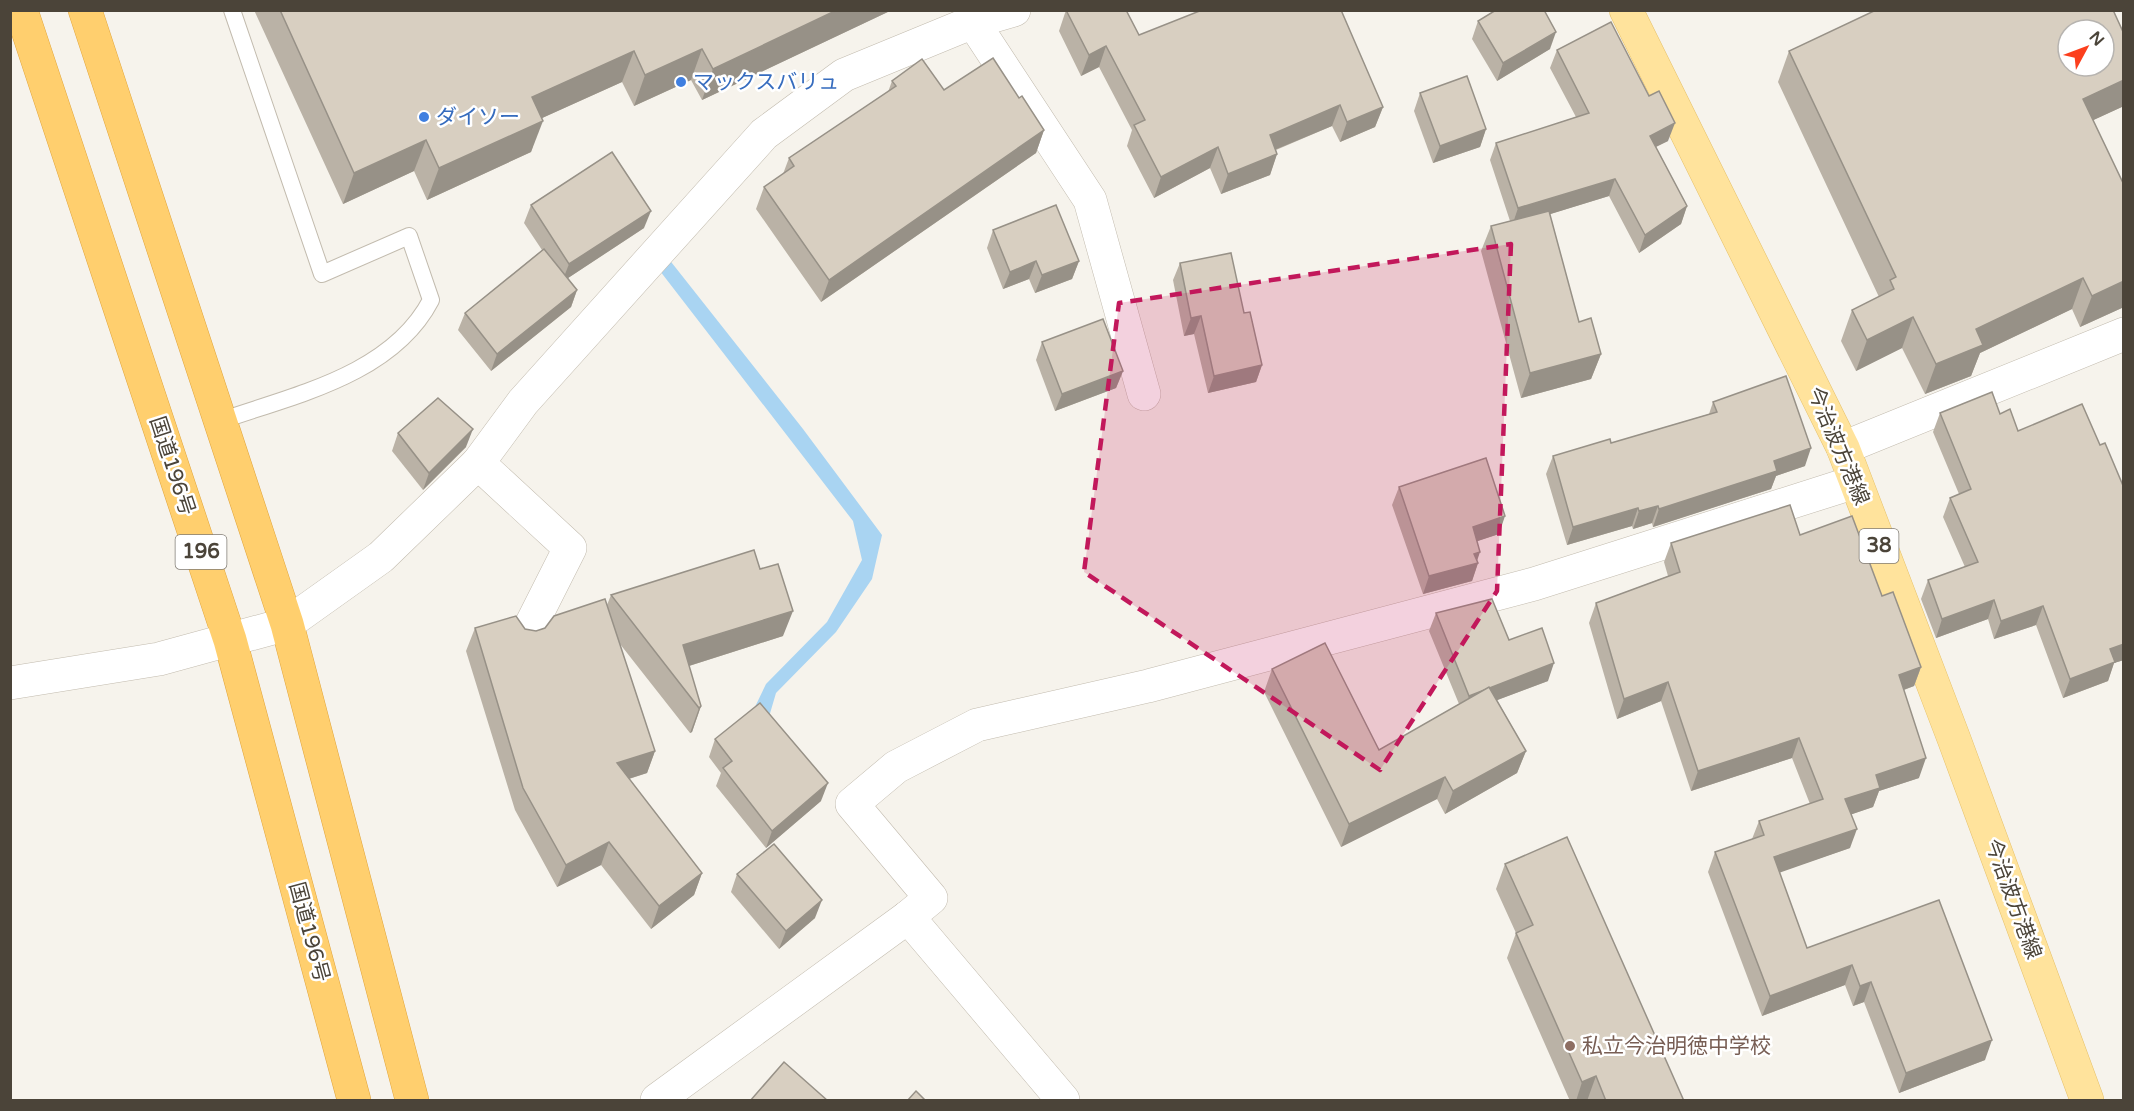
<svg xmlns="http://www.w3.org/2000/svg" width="2134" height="1111" viewBox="0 0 2134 1111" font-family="'Varela Round','Noto Sans JP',sans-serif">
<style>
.water{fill:#a9d4f2}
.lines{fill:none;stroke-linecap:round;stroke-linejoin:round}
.lane-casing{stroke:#c2bbae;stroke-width:18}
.street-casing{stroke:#c2bbae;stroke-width:34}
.primary-casing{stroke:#e6c16a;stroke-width:34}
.highway-casing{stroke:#e0a43c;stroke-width:34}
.lane{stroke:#fff;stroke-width:16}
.street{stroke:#fff;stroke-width:33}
.primary{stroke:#ffe39c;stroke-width:33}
.highway{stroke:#ffcf6e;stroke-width:33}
.wall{fill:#bab2a6}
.shaded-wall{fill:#979187}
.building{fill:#d8cfc1;stroke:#979187;stroke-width:1.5;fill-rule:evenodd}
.marked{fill:#c2185b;fill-opacity:0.2;stroke:#c2185b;stroke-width:4.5;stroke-dasharray:12 8;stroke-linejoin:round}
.shop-dot{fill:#3f7fe0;stroke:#fff;stroke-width:2}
.education-dot{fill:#8d6e63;stroke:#fff;stroke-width:2}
.labels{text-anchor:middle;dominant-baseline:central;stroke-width:5;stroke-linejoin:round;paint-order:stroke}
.shield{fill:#fff;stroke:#817c74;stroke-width:1.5}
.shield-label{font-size:20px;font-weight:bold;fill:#4b4439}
.shop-label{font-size:21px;fill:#366cbe;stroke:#fff;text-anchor:start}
.street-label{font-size:21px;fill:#4b4439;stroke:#fff}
.education-label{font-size:21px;fill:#785e54;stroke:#fff;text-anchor:start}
</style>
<rect width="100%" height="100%" fill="#f6f3ec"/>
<path class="water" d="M668,258L803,429L882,535L872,579L836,632L776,693L766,727L753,711L766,684L827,622L862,560L853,521L660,271Z"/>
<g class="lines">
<defs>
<path id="lane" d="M220,421C294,395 392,375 431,300L409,236L322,274L232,10"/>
<g id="street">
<path d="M973,22L1090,200L1144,394"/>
<path d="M1843,448L2124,334"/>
<path d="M478,463L570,548L526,635"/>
<path d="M10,683L159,659L287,624L381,557L478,463L523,402L764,134L844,75L973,22L1014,10"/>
<path d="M657,1100L908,917"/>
<path d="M1063,1100L908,917L931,898L852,804L896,767L977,725L1148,686L1534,584L1855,482"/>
</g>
<path id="primary" d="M1626,10L1843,448L1954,739L2087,1100"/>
<g id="highway">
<path d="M21,10L230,640L354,1100"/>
<path d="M85,10L287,624L412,1100"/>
</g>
</defs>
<use href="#lane" class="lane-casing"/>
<use href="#street" class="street-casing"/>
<use href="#primary" class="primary-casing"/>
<use href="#highway" class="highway-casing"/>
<use href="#lane" class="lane"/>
<use href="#street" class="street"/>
<use href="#primary" class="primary"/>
<use href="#highway" class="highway"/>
</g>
<g class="wall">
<path d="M254,10H892L702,100L691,80L634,106L622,82L542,118L531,152L427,200L414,171L343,204Z"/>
<path d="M1066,10L1139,35L1383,107L1375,127L1340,142L1332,126L1276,150L1277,154L1270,175L1221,194L1210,168L1154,198L1127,146L1132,130L1099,67L1081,76L1059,31Z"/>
<path d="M1478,21L1550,49L1497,81L1472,39Z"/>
<path d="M2124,34V106L2093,120L2124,185V307L2080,327L2072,309L1980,353L1971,376L1925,394L1902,348L1856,371L1841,341L1852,310L1879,297L1778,82L1789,51Z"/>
<path d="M1557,50L1668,141L1656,147L1687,206L1681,224L1639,253L1609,196L1550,214L1579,322L1601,354L1591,379L1521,398L1481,251L1491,226L1510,221L1490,160L1496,143L1576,117L1550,68Z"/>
<path d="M892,81L944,90L1019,98L1044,130L1036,153L821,302L756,209L764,187L783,174L789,158L888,92Z"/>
<path d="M1420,93L1486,129L1480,147L1433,163L1414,111Z"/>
<path d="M531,205L644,228L568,278L577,290L571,307L491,371L458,330L465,313L542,250L524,223Z"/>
<path d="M993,230L1079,261L1072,279L1035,293L1029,279L1003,289L987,248Z"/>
<path d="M1180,263L1244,313L1262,365L1256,382L1208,393L1194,334L1184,336L1173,280Z"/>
<path d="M1042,342L1123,371L1116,388L1055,411L1036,360Z"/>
<path d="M1713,402L1805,466L1776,476L1771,489L1653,527L1652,523L1633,529L1632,526L1567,545L1546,474L1553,456L1611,443L1709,414Z"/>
<path d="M1940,413L2000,414L2018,431L2100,445L2124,488V660L2114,663L2108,681L2063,698L2036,625L1994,639L1988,619L1936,638L1921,599L1928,580L1965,567L1943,517L1950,498L1959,494L1933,432Z"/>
<path d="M398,433L466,447L423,490L392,451Z"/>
<path d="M1399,487L1499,534L1477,541V561L1478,563L1472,581L1423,594L1392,505Z"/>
<path d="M1800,535L1882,596L1921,667L1914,686L1904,690L1919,778L1879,791L1873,807L1852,814L1850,848L1779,872L1807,948L1939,900L1985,1060L1899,1093L1864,1002L1853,1006L1845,985L1762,1016L1708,872L1715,852L1752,839L1759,821L1810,804L1792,758L1691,791L1661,701L1617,719L1589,623L1596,603L1668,576L1664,562L1671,543Z"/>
<path d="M760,569L783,636L689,666L701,706L692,732L690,733L620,644L655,751L647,773L629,779L702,873L694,895L651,929L601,865L557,887L515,810L466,651L475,628L525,629L536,631L607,605L611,595Z"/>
<path d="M1436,613L1509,640L1548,681L1497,700L1526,751L1517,773L1445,814L1437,799L1341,847L1264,692L1272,669L1379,750L1459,704L1429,631Z"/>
<path d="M715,739L821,801L766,848L716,786L721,773L709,757Z"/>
<path d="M1505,864L1684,1101H1570L1507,958L1516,933L1496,889Z"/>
<path d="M737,874L815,918L779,949L731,892Z"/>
</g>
<g class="shaded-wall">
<path d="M837,10H892L702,100L713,69Z"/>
<path d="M1556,32L1550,49L1497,81L1503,63Z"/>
<path d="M1106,46L1099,67L1081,76L1089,55Z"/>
<path d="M702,49L691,80L634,106L645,75Z"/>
<path d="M634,51L622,82L520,128L532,97Z"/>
<path d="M2124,80V106L2072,130L2083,99Z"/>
<path d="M1340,105L1332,126L1262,155L1270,135Z"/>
<path d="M1383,107L1375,127L1340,142L1347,122Z"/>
<path d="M543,121L531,152L427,200L439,168Z"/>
<path d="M1675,123L1668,141L1643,153L1650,136Z"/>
<path d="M1486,129L1480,147L1433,163L1440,146Z"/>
<path d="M1044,130L1036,153L821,302L829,280Z"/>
<path d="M426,140L414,171L343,204L354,173Z"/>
<path d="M1218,147L1210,168L1154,198L1161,177Z"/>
<path d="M1277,154L1270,175L1221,194L1228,174Z"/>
<path d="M1615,179L1609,196L1512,226L1518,208Z"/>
<path d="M1687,206L1681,224L1639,253L1645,235Z"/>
<path d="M651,211L644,228L562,282L569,264Z"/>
<path d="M1036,261L1029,279L1003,289L1010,272Z"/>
<path d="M1079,261L1072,279L1035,293L1042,275Z"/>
<path d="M2083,278L2072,309L1980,353L1971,376L1925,394L1936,364L1976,329Z"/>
<path d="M2124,281V307L2080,327L2092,296Z"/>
<path d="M577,290L571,307L491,371L497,354Z"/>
<path d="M1201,316L1194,334L1184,336L1191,318Z"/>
<path d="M1913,317L1902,348L1856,371L1867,340Z"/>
<path d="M1601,354L1591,379L1521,398L1530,373Z"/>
<path d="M1262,365L1256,382L1208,393L1214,376Z"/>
<path d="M1123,371L1116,388L1055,411L1062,394Z"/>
<path d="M473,429L466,447L423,490L429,473Z"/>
<path d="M1811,448L1805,466L1776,476L1771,489L1653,527L1659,509L1774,461Z"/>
<path d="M1658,506L1652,523L1633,529L1639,511Z"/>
<path d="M1638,508L1632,526L1567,545L1573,527Z"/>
<path d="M1505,516L1499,534L1466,545L1473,527Z"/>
<path d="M1480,552L1476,564L1478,563L1472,581L1423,594L1429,576L1474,554Z"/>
<path d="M1994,600L1988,619L1936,638L1942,619Z"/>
<path d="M2043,606L2036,625L1994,639L2001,621Z"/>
<path d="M793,611L783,636L673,671L683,645Z"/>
<path d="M2124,644V660L2114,663L2108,681L2063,698L2070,679L2110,649Z"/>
<path d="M1554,663L1548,681L1463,713L1469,696Z"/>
<path d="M1921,667L1914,686L1892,694L1899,675Z"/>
<path d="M1668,682L1661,701L1617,719L1624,699Z"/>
<path d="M701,706L692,732L690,733L699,708Z"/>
<path d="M1799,738L1792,758L1691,791L1698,771Z"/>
<path d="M655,751L647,773L609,785L617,763Z"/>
<path d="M1526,751L1517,773L1445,814L1453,791Z"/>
<path d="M1926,758L1919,778L1879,791L1873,807L1838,819L1845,799L1876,775Z"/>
<path d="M1445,777L1437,799L1341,847L1349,824Z"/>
<path d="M828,783L821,801L766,848L772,831Z"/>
<path d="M1857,829L1850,848L1767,877L1774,857Z"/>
<path d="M609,842L601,865L557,887L566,865Z"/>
<path d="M702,873L694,895L651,929L659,906Z"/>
<path d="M822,900L815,918L779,949L786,931Z"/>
<path d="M1852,965L1845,985L1762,1016L1770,996Z"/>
<path d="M1871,982L1864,1002L1853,1006L1860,986Z"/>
<path d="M1992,1040L1985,1060L1899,1093L1906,1073Z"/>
<path d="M1596,1076L1587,1101H1576L1582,1082Z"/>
</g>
<g class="building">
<path d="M280,10H837L713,69L702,49L645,75L634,51L532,97L543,121L439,168L426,140L354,173Z"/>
<path d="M1066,10H1126L1139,35L1202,10H1341L1383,107L1347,122L1340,105L1270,135L1277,154L1228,174L1218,147L1161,177L1134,125L1145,120L1106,46L1089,55Z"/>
<path d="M1496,10H1544L1556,32L1503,63L1478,21Z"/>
<path d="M1876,10H2113L2124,34V80L2083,99L2124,185V281L2092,296L2083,278L1976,329L1983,345L1936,364L1913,317L1867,340L1852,310L1894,289L1890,280L1896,277L1789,51ZM2068,30H2104V66H2068Z"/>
<path d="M1611,22L1649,96L1659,91L1675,123L1650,136L1687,206L1645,235L1615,179L1518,208L1496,143L1589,113L1557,50Z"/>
<path d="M993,58L1019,98L1022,96L1044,130L829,280L764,187L794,166L789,158L896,86L892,81L922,59L944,90Z"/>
<path d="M1467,76L1486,129L1440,146L1420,93Z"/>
<path d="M612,152L651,211L569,264L531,205Z"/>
<path d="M1056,205L1079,261L1042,275L1036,261L1010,272L993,230Z"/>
<path d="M1549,211L1579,322L1591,318L1601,354L1530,373L1491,226Z"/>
<path d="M544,249L577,290L497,354L465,313Z"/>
<path d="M1231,253L1244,313L1250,312L1262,365L1214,376L1201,316L1191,318L1180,263Z"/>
<path d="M1103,319L1123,371L1062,394L1042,342Z"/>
<path d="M1786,376L1811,448L1774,461L1777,471L1659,509L1658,506L1639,511L1638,508L1573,527L1553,456L1610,439L1611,443L1717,412L1713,402Z"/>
<path d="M1992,392L2000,414L2010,409L2018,431L2082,404L2100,445L2105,443L2124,488V644L2110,649L2115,662L2070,679L2043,606L2001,621L1994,600L1942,619L1928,580L1978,562L1950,498L1971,489L1940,413Z"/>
<path d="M438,398L473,429L429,473L398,433Z"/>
<path d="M1486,458L1505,516L1473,527L1480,552L1474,554L1478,563L1429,576L1399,487Z"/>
<path d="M1790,505L1800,535L1852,516L1882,596L1893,592L1921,667L1899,675L1926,758L1876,775L1880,788L1845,799L1857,829L1774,857L1807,948L1939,900L1992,1040L1906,1073L1871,982L1860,986L1852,965L1770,996L1715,852L1764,835L1759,821L1823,799L1799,738L1698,771L1668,682L1624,699L1596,603L1680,572L1671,543Z"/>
<path d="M754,550L760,569L778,564L793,611L683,645L701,706L699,708L611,595Z"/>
<path d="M605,599L655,751L617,763L702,873L659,906L609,842L566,865L523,788L475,628L516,616L525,629L536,631L545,628L554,616Z"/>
<path d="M1492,599L1509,640L1542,628L1554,663L1469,696L1436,613Z"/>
<path d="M1325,643L1379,750L1489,687L1526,751L1453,791L1445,777L1349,824L1272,669Z"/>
<path d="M760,703L828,783L772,831L723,768L732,761L715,739Z"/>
<path d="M1567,837L1684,1101H1606L1596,1076L1582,1082L1516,933L1533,925L1505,864Z"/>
<path d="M774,844L822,900L786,931L737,874Z"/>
<path d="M784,1062L828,1101H750Z"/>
<path d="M916,1091L926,1101H907Z"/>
</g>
<path class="marked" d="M1511,244L1497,591L1380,770L1084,572L1119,303Z"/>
<g class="shop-dot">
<circle cx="681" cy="82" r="6"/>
<circle cx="424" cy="117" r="6"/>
</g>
<circle class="education-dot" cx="1570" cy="1046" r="6"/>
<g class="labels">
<g class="shield">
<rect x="1859.5" y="529" width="39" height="34" rx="4.5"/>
<rect x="175.5" y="535" width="51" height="34" rx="4.5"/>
</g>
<g class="shield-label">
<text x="1879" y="546">38</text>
<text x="201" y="552">196</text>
</g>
<g class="shop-label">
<text x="693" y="82">マックスバリュ</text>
<text x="436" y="117">ダイソー</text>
</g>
<g class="street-label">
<text transform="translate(1838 446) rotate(67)">今治波方港線</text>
<text transform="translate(172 466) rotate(72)">国道196号</text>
<text transform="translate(2013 899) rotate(70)">今治波方港線</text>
<text transform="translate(309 932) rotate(75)">国道196号</text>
</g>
<g class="education-label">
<text x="1582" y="1046">私立今治明徳中学校</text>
</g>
</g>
<rect width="2134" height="1111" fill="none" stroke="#4b4439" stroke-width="24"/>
<g transform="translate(2086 48) rotate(49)"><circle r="28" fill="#ffffff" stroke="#b7b4b0" stroke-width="1.5"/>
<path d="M0-4.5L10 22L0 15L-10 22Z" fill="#fc3f1d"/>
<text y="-9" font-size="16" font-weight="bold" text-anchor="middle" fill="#4b4439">N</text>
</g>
</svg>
